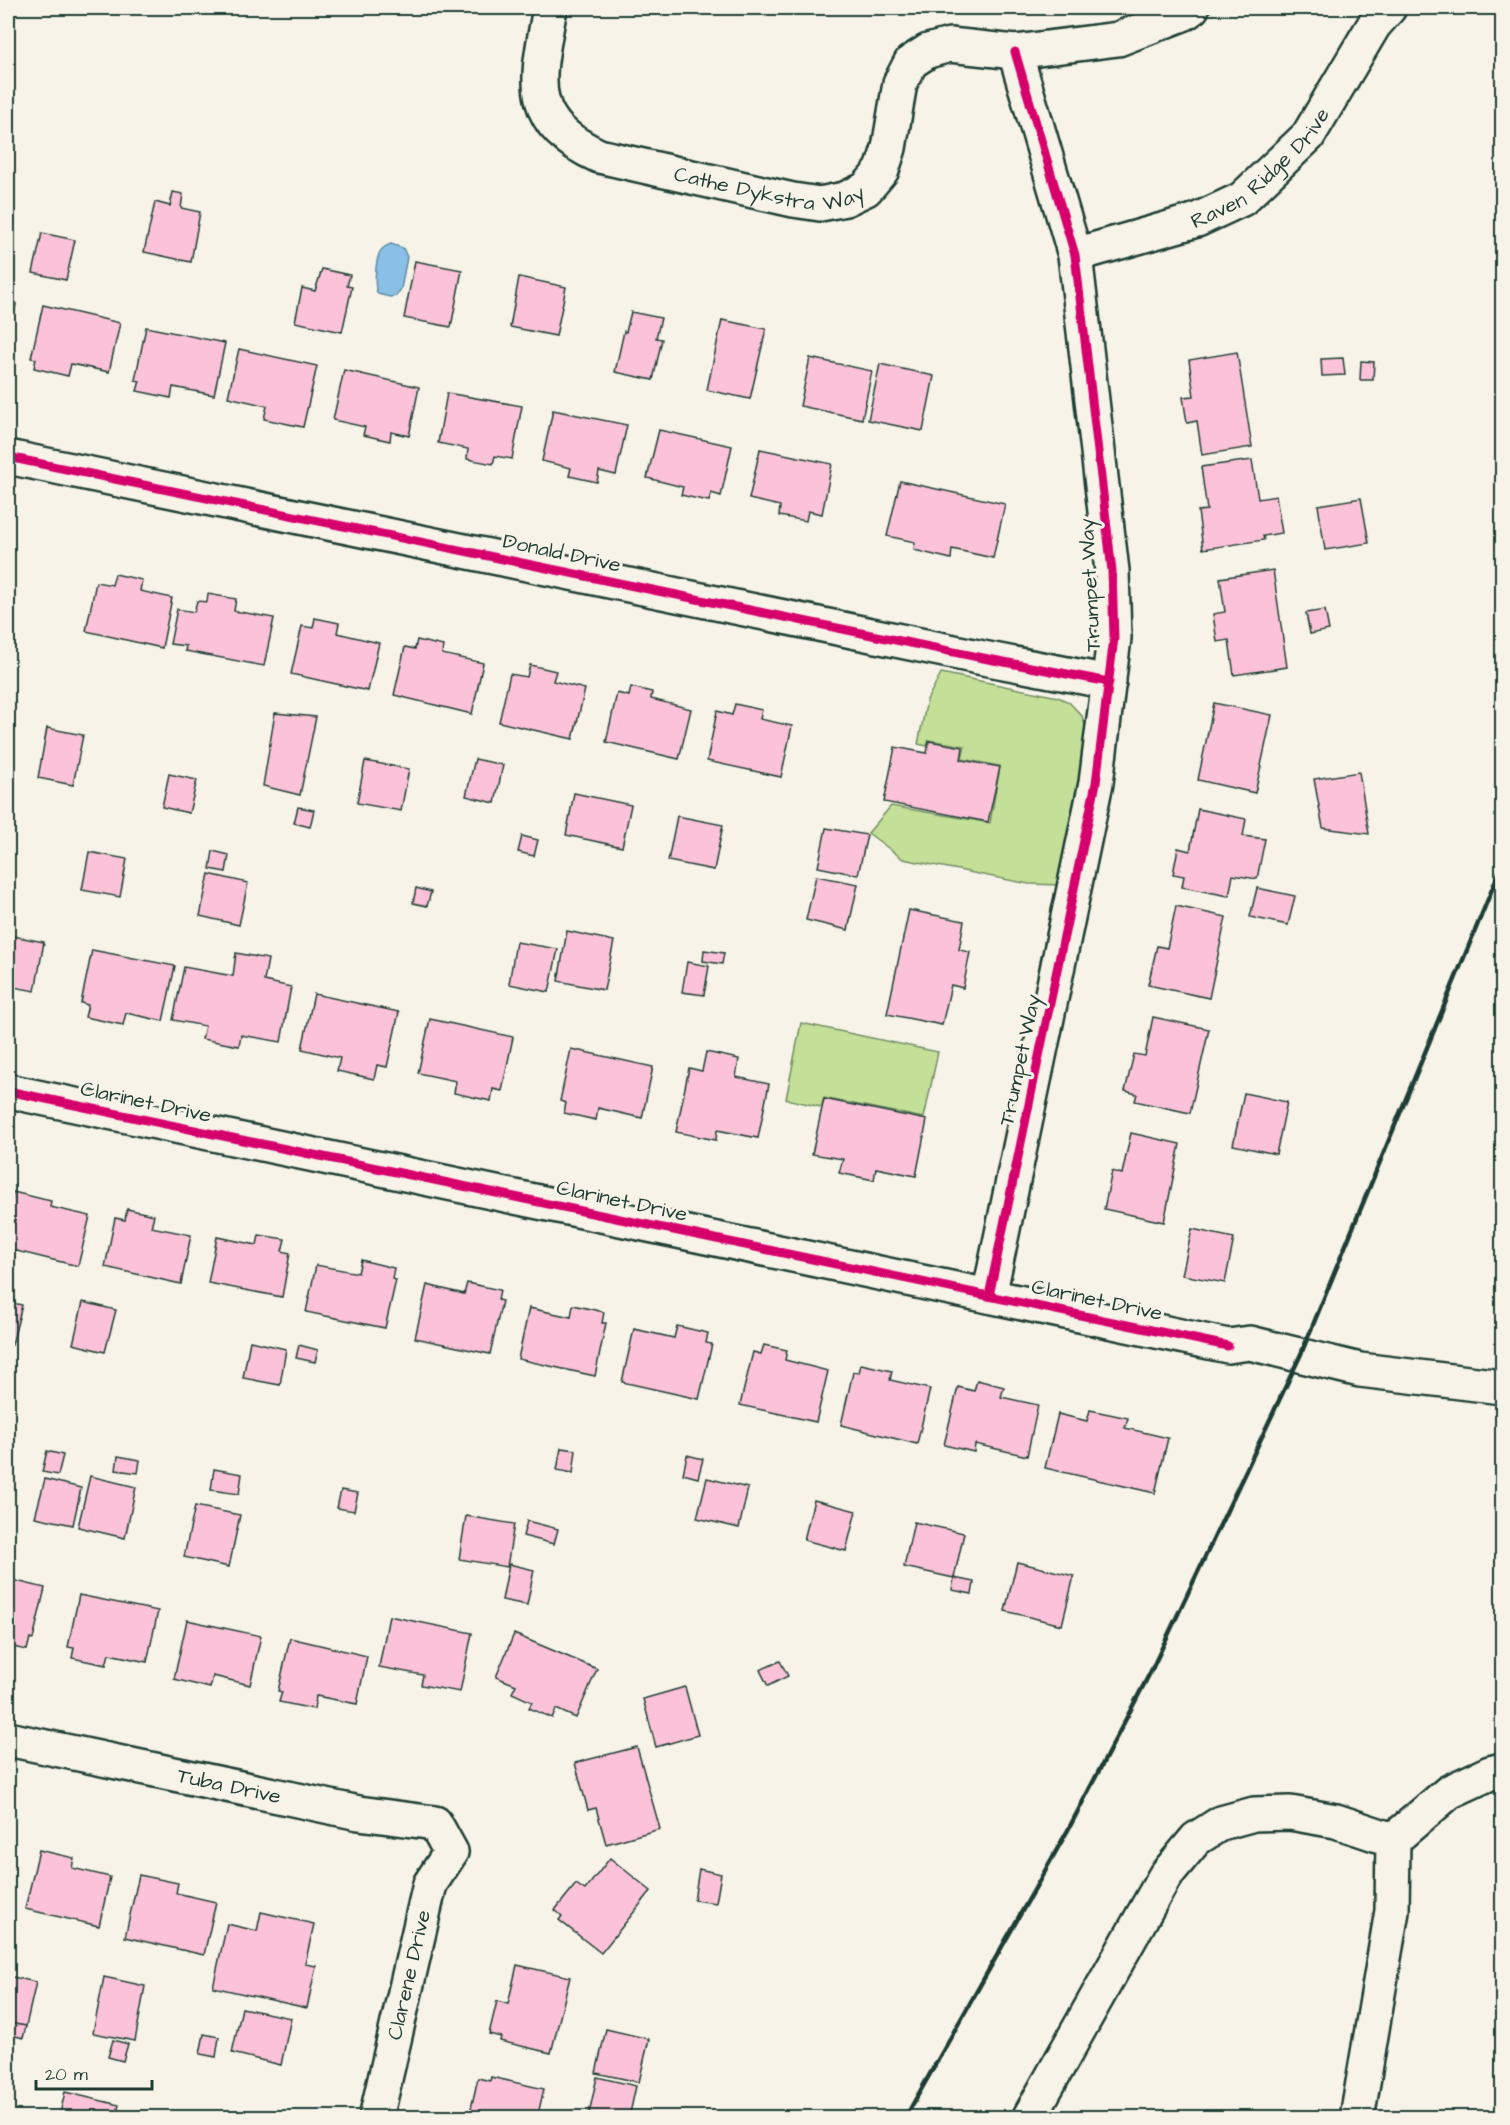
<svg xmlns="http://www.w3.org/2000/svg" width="1510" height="2125" viewBox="0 0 1510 2125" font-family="'Architects Daughter',sans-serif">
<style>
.green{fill:#c4df97;stroke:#728e66;stroke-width:1.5}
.water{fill:#8ac0e8;stroke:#5f8ca0;stroke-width:1.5}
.building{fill:#fcc3d8;stroke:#1f3d34;stroke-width:1.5}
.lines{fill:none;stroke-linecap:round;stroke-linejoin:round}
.minor-casing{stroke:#1f3d34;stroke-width:38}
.minor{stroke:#f7f3e8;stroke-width:33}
.rail{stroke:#1f3d34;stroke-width:4.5}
.cycleway-casing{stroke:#f7f3e8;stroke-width:13}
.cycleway{stroke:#d6006c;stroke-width:9}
.labels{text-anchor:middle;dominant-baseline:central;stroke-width:6;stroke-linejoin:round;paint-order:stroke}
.street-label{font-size:21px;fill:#1f3d34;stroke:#f7f3e8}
</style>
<rect width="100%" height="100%" fill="#f7f3e8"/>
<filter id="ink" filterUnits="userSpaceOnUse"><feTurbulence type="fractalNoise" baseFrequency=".0167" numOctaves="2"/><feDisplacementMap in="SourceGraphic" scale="12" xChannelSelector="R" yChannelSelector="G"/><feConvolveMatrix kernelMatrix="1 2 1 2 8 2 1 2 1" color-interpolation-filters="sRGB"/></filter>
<g filter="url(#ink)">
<g class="green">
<path d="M941,673L1058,697L1069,702L1082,716L1089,736L1060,885L1029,884L903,859L868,833L891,806L990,823L1000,766L962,759L965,746L929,740L927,746L918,744L927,700Z"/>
<path d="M801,1023L938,1052L924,1118L824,1098L821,1107L786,1099Z"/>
</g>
<path class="water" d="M391,244L403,248L407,257L401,289L396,296L390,297L378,294C373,287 376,262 379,254C381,248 386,246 391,244Z"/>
<g class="building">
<path d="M173,192L183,194L181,208L200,212L191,262L144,252L155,202L170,206Z"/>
<path d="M42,233L75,240L66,280L33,273Z"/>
<path d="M415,261L462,270L451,327L404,318Z"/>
<path d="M322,269L350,275L347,286L352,287L342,332L295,322L302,288L315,291Z"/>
<path d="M519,277L566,287L556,336L510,327Z"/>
<path d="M8,302L16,304L8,345Z"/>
<path d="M43,305L120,323L109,372L71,364L68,376L34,368L36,359L31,358Z"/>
<path d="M631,312L661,318L656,338L662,339L653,380L615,372L624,331L626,332Z"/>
<path d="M722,320L766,329L750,399L707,390Z"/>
<path d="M146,327L225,343L214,395L173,387L171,398L137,391L140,381L135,380Z"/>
<path d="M239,349L317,366L303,427L264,419L267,406L228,397Z"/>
<path d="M1237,352L1252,447L1202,455L1197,421L1187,423L1183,397L1194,396L1189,360Z"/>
<path d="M810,358L872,371L862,419L800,406Z"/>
<path d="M1343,358L1345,375L1322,376L1321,359Z"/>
<path d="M1361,361L1374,362L1373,380H1360Z"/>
<path d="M880,364L934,376L923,431L868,420Z"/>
<path d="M344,370L419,387L409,436L391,432L390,441L363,435L365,427L333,420Z"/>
<path d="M447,393L522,406L512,459L495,456L493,464L467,459L468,449L438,443Z"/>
<path d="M553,410L627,425L616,475L599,471L597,482L569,476L571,468L542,461Z"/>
<path d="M659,430L732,446L721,496L711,493L709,501L694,498L681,495L683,487L647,478Z"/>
<path d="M760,449L832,464L822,514L808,511L806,521L779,516L780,506L749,499Z"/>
<path d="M1252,460L1258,499L1276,496L1282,533L1263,536L1264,540L1203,549L1198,511L1207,510L1201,467Z"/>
<path d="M900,481L1005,504L993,558L952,549L951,559L914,550L915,542L887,536Z"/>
<path d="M1361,498L1369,543L1325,550L1318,505Z"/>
<path d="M1273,570L1287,667L1234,675L1229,640L1217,642L1213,614L1225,612L1220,578Z"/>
<path d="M115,574L142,580L140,591L172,598L162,648L86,631L96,582L112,585Z"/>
<path d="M208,594L236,599L234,611L274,618L264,666L185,651L186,646L170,644L177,609L194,612L197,601L207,602Z"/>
<path d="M1325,610L1329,630L1310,634L1306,613Z"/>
<path d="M315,618L339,623L337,633L379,643L368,691L291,674L302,626L313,628Z"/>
<path d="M417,640L443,646L442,654L483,663L472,714L394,695L405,647L415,649Z"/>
<path d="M530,665L556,671L553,681L585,689L573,739L499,722L510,674L527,677Z"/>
<path d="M631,687L652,692L651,699L691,709L679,759L606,742L617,693L629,696Z"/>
<path d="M1214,703L1272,715L1255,793L1198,780Z"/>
<path d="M735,704L762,710L760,719L792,726L781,777L707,761L717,711L732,715Z"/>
<path d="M275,713L316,717L300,795L263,786Z"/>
<path d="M47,728L83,735L73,785L38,778Z"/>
<path d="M929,741L963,747L961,760L1000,767L988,822L884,802L895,747L927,753Z"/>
<path d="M475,759L503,765L495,803L466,796Z"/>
<path d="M365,761L409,769L401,811L357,803Z"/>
<path d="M1359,772L1369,834L1323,828L1314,779Z"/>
<path d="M169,774L197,780L189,813L162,807Z"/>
<path d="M574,793L631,805L622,847L566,835Z"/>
<path d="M298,807L314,810L310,827L294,823Z"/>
<path d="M1198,809L1246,819L1243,836L1265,839L1257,879L1233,875L1229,896L1182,887L1184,876L1173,874L1178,848L1190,851Z"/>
<path d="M677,816L723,825L714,870L668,861Z"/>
<path d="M826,828L867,835L858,875L818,867Z"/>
<path d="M522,836L538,840L534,856L518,852Z"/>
<path d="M213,851L229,855L226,872L210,869Z"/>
<path d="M89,852L127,859L120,897L82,890Z"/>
<path d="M209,874L248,883L239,925L200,916Z"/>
<path d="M816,876L858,884L848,930L806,920Z"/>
<path d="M416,888L431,892L427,906L413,903Z"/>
<path d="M1257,888L1295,896L1288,925L1250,917Z"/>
<path d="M1176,906L1226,917L1209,998L1148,985L1157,946L1167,948Z"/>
<path d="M909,910L964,921L959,950L970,952L963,988L951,985L942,1025L887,1014Z"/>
<path d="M567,931L614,941L604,990L558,981Z"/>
<path d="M8,935L44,942L35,991L8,986Z"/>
<path d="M516,942L558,949L549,992L509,984Z"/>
<path d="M92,950L175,966L163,1021L126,1013L123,1025L85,1017L88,1005L81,1003Z"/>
<path d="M704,950L724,953L722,964L703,961Z"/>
<path d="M236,953L268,959L264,981L291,987L281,1042L241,1035L239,1046L202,1039L205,1026L173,1020L184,967L233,976Z"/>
<path d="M687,962L709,966L704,995L682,992Z"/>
<path d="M314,994L399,1012L387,1067L377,1065L374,1079L337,1071L340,1058L302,1049Z"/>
<path d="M1153,1017L1209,1029L1190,1113L1135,1101L1137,1094L1125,1091L1134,1054L1145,1056Z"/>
<path d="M430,1019L513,1037L502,1091L493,1089L491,1101L454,1093L456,1081L418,1073Z"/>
<path d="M571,1049L653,1067L642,1118L598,1108L596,1120L564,1113L566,1103L560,1101Z"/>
<path d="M706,1052L739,1059L736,1077L769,1084L758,1138L717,1130L716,1140L676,1132L689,1068L702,1071Z"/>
<path d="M1244,1093L1287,1102L1276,1154L1233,1145Z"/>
<path d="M824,1099L927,1120L916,1176L876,1168L874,1180L839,1173L843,1159L812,1154Z"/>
<path d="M1131,1133L1180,1144L1164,1222L1104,1209L1112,1171L1122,1174Z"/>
<path d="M13,1192L51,1201L50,1207L90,1216L78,1266L8,1249V1215Z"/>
<path d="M127,1209L154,1215L151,1227L191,1235L181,1284L105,1267L115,1218L125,1220Z"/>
<path d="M1192,1229L1234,1238L1225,1283L1182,1275Z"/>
<path d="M259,1235L285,1239L282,1251L290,1253L282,1297L208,1283L217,1237L257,1245Z"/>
<path d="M361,1260L394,1268L392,1279L396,1280L385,1328L306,1312L316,1265L358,1273Z"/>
<path d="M467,1283L500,1290L498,1300L502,1301L490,1354L415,1338L427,1285L464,1294Z"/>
<path d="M8,1302L22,1305L12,1345L8,1344Z"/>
<path d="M83,1302L116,1310L105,1352L73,1344Z"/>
<path d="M573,1305L604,1312L602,1323H606L595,1376L518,1359L529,1308L571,1317Z"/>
<path d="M677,1326L708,1333L706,1343L712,1344L699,1399L622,1382L634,1329L674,1338Z"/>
<path d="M250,1341L286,1349L280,1385L243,1378Z"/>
<path d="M299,1345L318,1350L315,1362L296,1358Z"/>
<path d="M764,1345L787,1350L785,1360L828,1371L816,1422L740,1405L753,1352L761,1354Z"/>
<path d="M861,1364L892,1371L890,1380L930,1389L917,1444L841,1425L853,1372L859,1373Z"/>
<path d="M977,1380L1004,1387L1001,1397L1038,1405L1027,1456L975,1444L974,1452L944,1445L958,1387L974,1391Z"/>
<path d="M1090,1410L1128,1418L1125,1428L1168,1438L1155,1493L1045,1468L1058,1414L1087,1421Z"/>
<path d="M561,1448L576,1450L573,1473L557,1470Z"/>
<path d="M47,1451L63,1455L58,1475L42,1472Z"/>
<path d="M687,1455L703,1459L698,1478L683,1474Z"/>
<path d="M118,1456L140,1460L138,1473L116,1470Z"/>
<path d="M214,1469L242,1474L239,1494L211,1490Z"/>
<path d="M90,1476L136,1487L125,1538L78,1527Z"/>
<path d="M707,1478L748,1488L739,1528L697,1518Z"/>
<path d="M45,1479L81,1488L73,1525L35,1517Z"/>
<path d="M341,1490L358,1493L354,1511L337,1508Z"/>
<path d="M814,1500L856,1511L846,1551L804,1540Z"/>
<path d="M195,1506L240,1515L229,1567L184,1557Z"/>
<path d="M466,1516L514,1524L507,1567L459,1559Z"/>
<path d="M527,1521L558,1529L554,1544L523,1536Z"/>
<path d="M914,1522L964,1533L954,1578L904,1567Z"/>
<path d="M1017,1562L1074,1576L1062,1625L1005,1611Z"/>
<path d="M509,1564L534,1570L527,1605L502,1600Z"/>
<path d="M954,1578L974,1582L972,1594L952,1590Z"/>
<path d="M8,1579L45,1588L33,1639L30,1638L27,1650L8,1646Z"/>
<path d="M79,1595L158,1611L147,1662L109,1654L106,1665L72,1658L74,1648L68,1647Z"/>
<path d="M389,1616L472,1633L460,1692L421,1685L423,1675L379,1667Z"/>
<path d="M187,1620L261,1636L250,1685L213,1676L210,1688L174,1679Z"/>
<path d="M514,1634L597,1669L576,1718L556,1709L552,1718L529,1708L532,1702L512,1693L516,1685L496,1677Z"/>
<path d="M290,1638L367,1656L357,1704L316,1696L314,1709L279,1702L282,1692L278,1691Z"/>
<path d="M780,1661L788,1676L768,1686L760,1670Z"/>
<path d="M685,1687L698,1735L656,1747L643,1699Z"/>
<path d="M637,1747L660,1829L606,1844L596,1808L588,1810L575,1763Z"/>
<path d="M39,1850L74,1858L72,1868L110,1877L99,1926L25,1909Z"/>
<path d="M610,1858L651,1891L601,1953L559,1920L562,1916L555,1910L576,1884L585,1890Z"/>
<path d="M699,1869L721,1874L716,1903L694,1900Z"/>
<path d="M139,1875L178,1883L176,1893L216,1902L204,1955L125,1937Z"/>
<path d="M261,1912L314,1924L305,1964L316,1966L307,2008L213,1987L227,1924L257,1931Z"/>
<path d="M517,1965L570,1977L551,2053L500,2041L501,2037L489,2034L497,2001L508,2004Z"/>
<path d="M8,1976L36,1982L26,2026L8,2023Z"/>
<path d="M104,1977L145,1986L135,2041L93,2033Z"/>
<path d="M242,2008L291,2018L281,2065L232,2053Z"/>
<path d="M8,2023L26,2026L23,2038L8,2034Z"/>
<path d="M606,2029L649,2039L639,2082L596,2073Z"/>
<path d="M204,2034L219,2037L216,2057L200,2054Z"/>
<path d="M113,2040L128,2044L123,2061L108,2057Z"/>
<path d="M491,2077L544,2089L537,2118H481L482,2116L470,2113L478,2078L490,2081Z"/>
<path d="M597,2077L636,2086L629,2118H588Z"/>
<path d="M65,2092L119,2105L116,2118H59Z"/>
</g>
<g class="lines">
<defs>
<g id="minor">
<path id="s1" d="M550,8C538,77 522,121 599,156L793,200L820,204L845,199L866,189L882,170L889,148L900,83L911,62L928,51L950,45L1015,52L1118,39L1185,13L1192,8"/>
<path id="s2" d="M1075,255L1197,220L1242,199L1308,136L1374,25L1389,8"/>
<path d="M8,457L983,658L1109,682"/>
<path d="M8,1091L1228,1346L1250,1343L1360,1370L1502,1387"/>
<path d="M989,1296L1096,783L1114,638L1112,571L1075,255L1015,52"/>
<path id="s3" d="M8,1739L359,1813L435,1823L451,1852L430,1884L376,2118"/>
<path d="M1029,2118L1165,1876L1196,1839L1221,1823L1254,1814L1290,1813L1336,1821L1393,1840"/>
<path d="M1357,2118L1392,1911L1393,1840L1449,1792L1490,1773L1502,1770"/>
</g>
</defs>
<use href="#minor" class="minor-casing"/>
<use href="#minor" class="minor"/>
<path class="rail" d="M905,2118L1068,1830L1152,1669L1301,1354L1502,865"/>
<defs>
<g id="cycleway">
<path d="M8,457L983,658L1109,682"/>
<path d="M8,1091L1228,1346"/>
<path d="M989,1296L1096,783L1114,638L1112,571L1075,255L1015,52"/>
</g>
</defs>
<use href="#cycleway" class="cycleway-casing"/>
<use href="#cycleway" class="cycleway"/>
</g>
</g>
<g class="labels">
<g class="street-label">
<text stroke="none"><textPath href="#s2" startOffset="210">Raven Ridge Drive</textPath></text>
<text stroke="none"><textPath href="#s1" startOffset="350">Cathe Dykstra Way</textPath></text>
<text transform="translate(562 553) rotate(12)">Donald Drive</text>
<text transform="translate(1090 585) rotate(-93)">Trumpet Way</text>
<text transform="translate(1020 1060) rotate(-78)">Trumpet Way</text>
<text transform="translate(146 1102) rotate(12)">Clarinet Drive</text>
<text transform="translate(622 1201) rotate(12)">Clarinet Drive</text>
<text transform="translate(1097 1300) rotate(12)">Clarinet Drive</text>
<text stroke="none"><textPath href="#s3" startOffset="226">Tuba Drive</textPath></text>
<text transform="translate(409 1975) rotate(-77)">Clarene Drive</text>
</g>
</g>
<rect width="1510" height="2125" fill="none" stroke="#f7f3e8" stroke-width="30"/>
<rect x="15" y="15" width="1480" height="2095" fill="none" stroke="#1f3d34" stroke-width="2" filter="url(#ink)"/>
<path d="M36 2080v9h116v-9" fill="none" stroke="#1f3d34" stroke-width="3"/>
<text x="45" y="2080" font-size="18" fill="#1f3d34" stroke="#f7f3e8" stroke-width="4.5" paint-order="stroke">20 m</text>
</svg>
